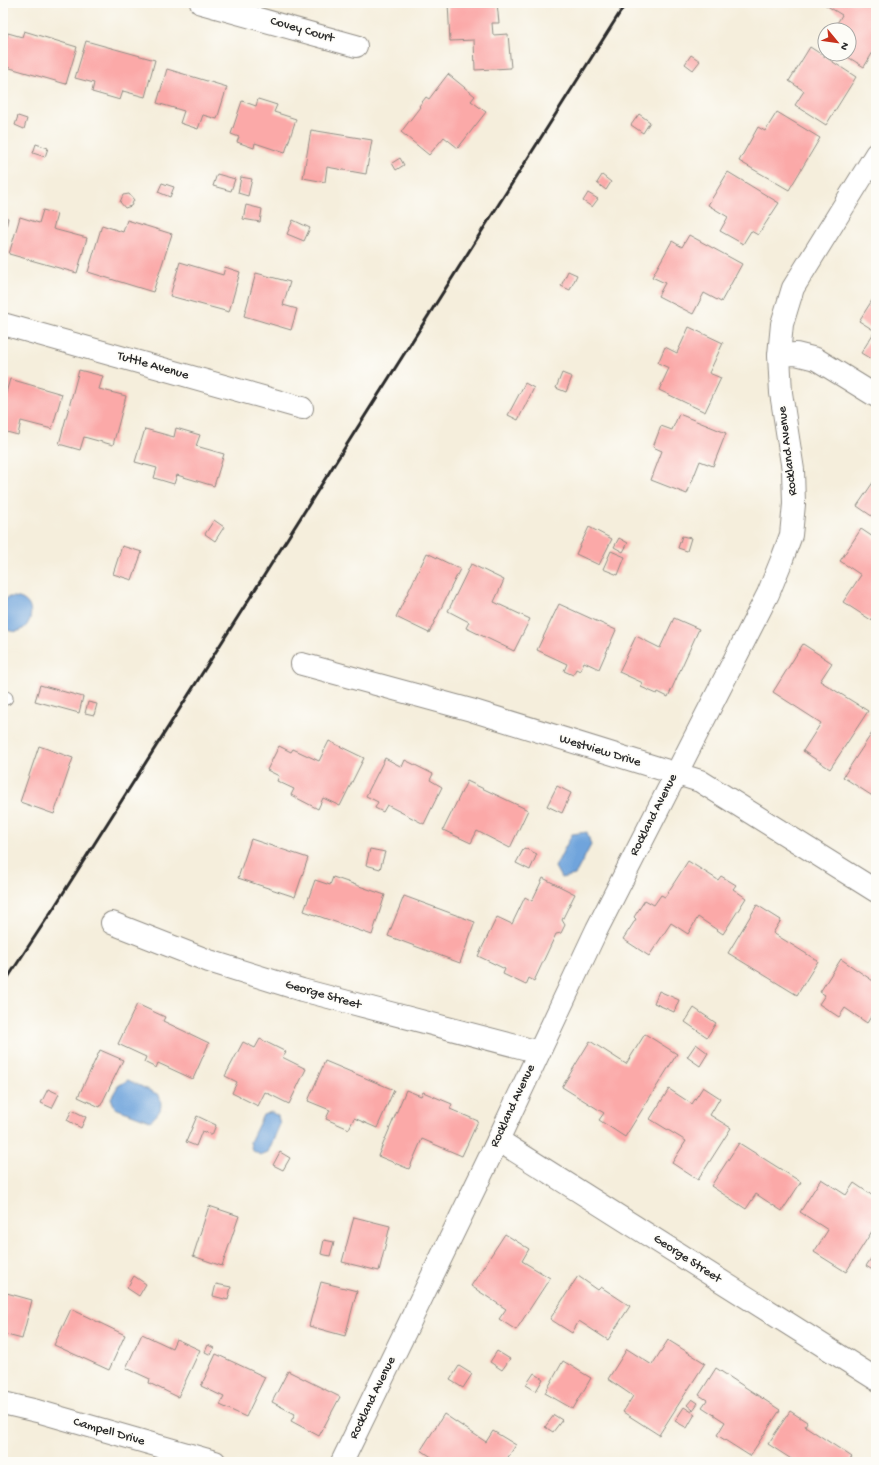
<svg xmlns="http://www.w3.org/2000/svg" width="879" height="1465" viewBox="0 0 879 1465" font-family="'Gochi Hand',sans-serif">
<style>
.water{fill:#6fa4dc;stroke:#4d6884}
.building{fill:#fba9a8}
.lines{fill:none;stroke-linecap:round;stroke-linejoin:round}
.service-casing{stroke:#908c84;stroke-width:15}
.minor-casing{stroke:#908c84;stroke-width:24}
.service{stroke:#fff;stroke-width:13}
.minor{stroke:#fff;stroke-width:22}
.rail{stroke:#2b2b2b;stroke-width:3}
.labels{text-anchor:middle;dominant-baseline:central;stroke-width:3.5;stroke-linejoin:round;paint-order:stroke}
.street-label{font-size:13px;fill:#2b2b2b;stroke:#fdfcf7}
</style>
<rect width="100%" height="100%" fill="#fdfcf7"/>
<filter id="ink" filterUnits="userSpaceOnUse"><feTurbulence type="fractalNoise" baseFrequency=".025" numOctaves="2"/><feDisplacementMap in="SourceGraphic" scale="8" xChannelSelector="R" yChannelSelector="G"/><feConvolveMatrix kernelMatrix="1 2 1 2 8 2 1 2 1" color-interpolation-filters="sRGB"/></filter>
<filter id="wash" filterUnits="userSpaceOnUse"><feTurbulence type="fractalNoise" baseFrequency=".012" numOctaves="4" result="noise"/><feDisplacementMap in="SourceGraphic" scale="16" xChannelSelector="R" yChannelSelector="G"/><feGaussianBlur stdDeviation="0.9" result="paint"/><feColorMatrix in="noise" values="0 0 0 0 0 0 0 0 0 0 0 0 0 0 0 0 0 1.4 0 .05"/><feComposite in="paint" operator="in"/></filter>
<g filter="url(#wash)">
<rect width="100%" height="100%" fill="#f5eedc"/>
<g class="water">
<path d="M9,597C47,595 29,647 3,627V601Z"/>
<path d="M587,832L591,845L575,875L561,878L555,867L572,834Z"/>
<path d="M128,1080L159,1095C163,1108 161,1112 150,1121L115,1108L111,1098L118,1086Z"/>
<path d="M271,1112L278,1116L280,1124L268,1152L260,1155L252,1150L250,1142L263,1115Z"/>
</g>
<g id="blocks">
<g class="building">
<path d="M448,3H497L499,23H492L493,35L508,34L511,68L475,70L474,40L450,41Z"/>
<path d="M825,3H876V47L864,67L843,54H849V30H833L842,15L824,4Z"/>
<path d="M24,31L77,47L66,84L3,66V49L8,33L22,37Z"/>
<path d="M86,41L155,60L145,97L123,91L120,100L92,92L94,83L75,78Z"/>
<path d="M810,47L856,77L826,125L795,105L804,91L789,81Z"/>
<path d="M691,55L700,61L693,70L685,64Z"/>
<path d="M167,69L227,87L217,119L203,115L198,129L180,123L184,111L157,103Z"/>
<path d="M448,74L475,96L471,101L486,112L458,148L444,137L429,155L401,132L420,107L419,106L426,97L429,99Z"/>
<path d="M258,99L277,105L274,112L296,119L285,153L255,143L254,148L237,142L239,137L231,134L242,101L256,106Z"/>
<path d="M777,112L820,138L789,190L739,161L758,127L765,131Z"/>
<path d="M639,114L650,122L643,133L631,125Z"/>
<path d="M18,116L27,119L24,129L15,125Z"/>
<path d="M311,130L372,140L366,174L327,167L325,182L303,178Z"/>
<path d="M36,144L48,148L45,157L33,153Z"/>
<path d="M400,158L404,165L396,170L392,163Z"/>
<path d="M728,172L779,203L758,235L751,231L743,244L720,231L728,217L708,205Z"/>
<path d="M217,174L235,179L231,191L213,186Z"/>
<path d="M602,175L611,182L606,190L597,183Z"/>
<path d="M241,177L252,179L248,196L238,193Z"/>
<path d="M162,183L174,187L170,197L158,192Z"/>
<path d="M588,193L598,199L592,207L583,201Z"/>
<path d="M129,194L134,200L131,206L125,208L120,202L123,195Z"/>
<path d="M246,205L262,209L260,222L243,219Z"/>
<path d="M43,210L57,214L53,229L87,238L77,273L9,254L20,217L39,223Z"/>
<path d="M3,217L8,218L4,237H3Z"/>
<path d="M127,220L172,234L153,292L88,272L102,225L123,232Z"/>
<path d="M293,220L310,228L304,241L287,234Z"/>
<path d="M689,235L742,264L721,302L704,293L693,314L658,296L665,283L652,277L672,241L682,247Z"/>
<path d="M180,262L223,275L225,267L240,272L229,312L170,296Z"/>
<path d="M568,271L577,275L570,290L561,286Z"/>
<path d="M256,273L290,282L283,305L297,309L291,330L244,316Z"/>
<path d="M876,294V362L861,353L875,331L859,321Z"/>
<path d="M689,327L723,343L709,373L721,378L705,412L659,390L669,368L658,363L665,347L677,353Z"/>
<path d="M79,370L103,376L99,389L126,396L113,445L84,437L80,450L59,444Z"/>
<path d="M562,373L572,377L566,392L556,388Z"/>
<path d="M10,379L62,394L52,429L21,421L18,435L3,431V403Z"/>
<path d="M525,383L534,388L518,420L508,415Z"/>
<path d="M679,414L726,433L713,466L700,461L687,494L651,480L662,451L653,447L661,426L672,430Z"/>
<path d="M176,428L200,435L196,446L224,454L214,486L177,475L174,484L154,478L157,468L135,462L145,429L174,437Z"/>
<path d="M876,478V519L857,506Z"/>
<path d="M214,520L224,527L215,541L205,534Z"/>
<path d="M589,527L612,539L599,565L576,554Z"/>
<path d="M861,529L876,539V613L871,620L843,602L861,575L840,561Z"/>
<path d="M682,536L691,538L687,551L678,548Z"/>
<path d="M619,538L628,543L623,552L614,547Z"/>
<path d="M122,546L142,552L132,580L113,574Z"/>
<path d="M611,551L625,557L618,575L603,569Z"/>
<path d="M427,553L460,569L429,633L396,617Z"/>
<path d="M471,564L504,580L494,602L530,619L514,651L466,628L469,622L448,611Z"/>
<path d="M559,604L616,630L599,669L584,662L580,671L576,669L573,675L564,671L567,664L537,650Z"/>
<path d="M674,618L699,629L668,697L658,692L657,694L641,687L643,683L619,672L636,636L660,648Z"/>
<path d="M803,644L832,663L820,681L868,711L830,769L803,751L821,723L773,692Z"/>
<path d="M40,685L83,697L79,713L35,701Z"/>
<path d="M88,702L97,704L94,715L85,713Z"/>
<path d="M876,727V802L872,800L874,797L843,777Z"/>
<path d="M329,741L364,758L340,806L323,798L318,809L291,795L294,789L277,781L279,776L267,770L279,746L291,752L293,749L319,761Z"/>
<path d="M39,746L73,758L54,814L20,802Z"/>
<path d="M385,758L402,767L405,760L433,774L430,780L442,787L424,824L387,805L383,812L375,808L378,802L366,796Z"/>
<path d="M467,781L528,810L510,848L477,831L471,843L443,830Z"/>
<path d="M557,786L571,793L562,813L547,806Z"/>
<path d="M251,839L308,858L295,897L238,878Z"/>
<path d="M524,848L537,854L530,870L516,863Z"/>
<path d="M370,849L385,852L380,869L366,865Z"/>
<path d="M688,861L718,880L721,876L736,885L733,889L746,898L723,934L698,917L688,934L671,923L649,956L623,939L636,919L634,917L645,900L654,905L661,895L665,897Z"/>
<path d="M333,877L385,895L372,935L304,911L315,880L330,885Z"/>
<path d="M543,878L575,894L562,920L565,925L561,933L556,934L534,981L529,978L526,985L503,974L505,969L478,956L497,917L512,924L525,897L532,901Z"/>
<path d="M404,896L475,922L460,963L388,936Z"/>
<path d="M757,905L781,920L773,933L818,961L797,995L728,953Z"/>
<path d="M841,959L876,983V1009L867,1023L845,1008L839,1017L819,1004L825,995L820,992Z"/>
<path d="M659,991L679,1000L674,1012L654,1003Z"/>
<path d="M137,1004L165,1017L163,1021L209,1043L193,1079L158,1063L156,1068L144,1062L146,1057L118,1044Z"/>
<path d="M694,1008L716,1023L707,1037L685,1022Z"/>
<path d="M645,1034L677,1054L625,1137L599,1120L604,1113L562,1087L590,1041L626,1064Z"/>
<path d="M260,1039L286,1052L282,1057L306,1069L289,1104L265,1092L258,1106L232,1093L237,1082L225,1076L243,1042L255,1048Z"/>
<path d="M696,1044L708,1053L700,1066L687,1057Z"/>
<path d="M100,1050L123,1060L100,1107L78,1097Z"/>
<path d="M325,1061L394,1090L377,1128L354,1118L349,1129L326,1119L330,1110L308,1101Z"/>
<path d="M703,1087L720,1098L710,1115L731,1128L698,1180L672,1163L686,1141L650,1119L669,1089L692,1104Z"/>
<path d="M48,1089L59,1094L52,1108L41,1103Z"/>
<path d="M406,1090L421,1096L423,1092L452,1104L450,1109L478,1121L462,1156L422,1139L409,1169L378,1156Z"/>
<path d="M72,1110L86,1117L81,1128L67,1120Z"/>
<path d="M197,1116L216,1125L212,1135L202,1131L196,1146L186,1142Z"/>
<path d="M739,1143L801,1182L782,1211L756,1194L746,1209L711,1186Z"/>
<path d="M280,1152L290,1158L283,1170L273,1165Z"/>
<path d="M821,1179L846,1195L854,1183L876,1198V1225L846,1272L814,1252L828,1230L800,1212Z"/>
<path d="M209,1206L239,1216L222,1266L193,1256Z"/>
<path d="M354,1217L390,1226L379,1271L342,1262Z"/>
<path d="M505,1234L529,1249L522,1261L550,1278L516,1330L499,1319L506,1309L471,1286Z"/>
<path d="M324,1240L334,1242L330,1256L321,1254Z"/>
<path d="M876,1251V1272L866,1266Z"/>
<path d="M134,1276L146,1284L139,1296L127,1288Z"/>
<path d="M578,1276L598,1290L601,1287L630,1306L608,1340L579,1321L572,1333L550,1319Z"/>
<path d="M321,1282L357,1291L345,1336L309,1326Z"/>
<path d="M216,1284L231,1287L228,1300L213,1296Z"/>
<path d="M3,1292L32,1300L22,1339L3,1334Z"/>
<path d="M71,1309L125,1335L109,1370L54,1345Z"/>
<path d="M142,1334L172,1348L176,1339L200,1350L178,1397L149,1383L150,1379L126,1368Z"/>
<path d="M668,1340L705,1363L659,1435L623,1412L633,1396L608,1379L627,1349L652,1365Z"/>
<path d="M208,1345L214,1348L211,1355L205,1352Z"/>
<path d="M497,1351L510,1359L502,1370L490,1362Z"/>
<path d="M216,1354L265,1377L246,1417L220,1405L224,1397L201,1386Z"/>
<path d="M563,1361L591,1378L573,1409L545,1393Z"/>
<path d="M459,1366L472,1374L463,1388L450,1380Z"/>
<path d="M716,1368L780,1410L750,1456L717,1435L725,1422L702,1407L707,1400L699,1395Z"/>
<path d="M288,1371L340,1397L319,1436L291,1421L295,1414L272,1402Z"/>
<path d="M534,1373L543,1379L536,1391L526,1385Z"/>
<path d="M692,1399L698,1403L693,1410L687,1405Z"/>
<path d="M684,1407L695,1414L687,1428L675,1421Z"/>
<path d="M790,1411L807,1422L805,1426L852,1457L848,1462H796L768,1444Z"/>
<path d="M444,1414L486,1442L493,1431L516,1445L505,1462H439L421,1450Z"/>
<path d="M554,1415L562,1420L553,1432L545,1427Z"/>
</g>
</g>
</g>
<g filter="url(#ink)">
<use href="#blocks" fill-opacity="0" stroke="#908c84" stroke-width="1"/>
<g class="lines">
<defs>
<path id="service" d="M3,697L6,698"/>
<g id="minor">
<path d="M201,3L356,46"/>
<path d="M3,324L302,408"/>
<path d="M779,355L796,354L816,359L876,396"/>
<path d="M302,664L471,710L700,781L876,891"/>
<path d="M112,923L209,961L302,990L539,1052"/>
<path d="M498,1140L876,1379"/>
<path d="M3,1403L37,1411L215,1462"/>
<path d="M342,1462L498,1140L597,929L768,594L781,562L791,535L794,504L793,470L781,393L779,355L782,324L793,288L876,154"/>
</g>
</defs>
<use href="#service" class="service-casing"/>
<use href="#minor" class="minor-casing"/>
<use href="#service" class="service"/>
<use href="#minor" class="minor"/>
<path class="rail" d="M3,985L55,906L626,3"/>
</g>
</g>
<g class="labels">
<g class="street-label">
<text transform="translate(302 30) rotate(16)">Covey Court</text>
<text transform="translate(153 366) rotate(16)">Tuttle Avenue</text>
<text transform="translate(788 451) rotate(-97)">Rockland Avenue</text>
<text transform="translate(600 751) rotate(17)">Westview Drive</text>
<text transform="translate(654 815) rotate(-63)">Rockland Avenue</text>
<text transform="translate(323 995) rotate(16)">George Street</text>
<text transform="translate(513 1106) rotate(-65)">Rockland Avenue</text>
<text transform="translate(687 1259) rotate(33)">George Street</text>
<text transform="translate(373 1398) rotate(-64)">Rockland Avenue</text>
<text transform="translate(109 1432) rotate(16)">Campell Drive</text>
</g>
</g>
<rect width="879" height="1465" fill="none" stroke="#fdfcf7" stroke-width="16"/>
<g transform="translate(837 42) rotate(119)"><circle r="19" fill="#fdfcf7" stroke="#a9a8a5"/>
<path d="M0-3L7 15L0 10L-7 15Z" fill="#c8321e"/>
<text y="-6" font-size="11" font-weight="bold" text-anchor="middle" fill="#2b2b2b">N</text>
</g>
</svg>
